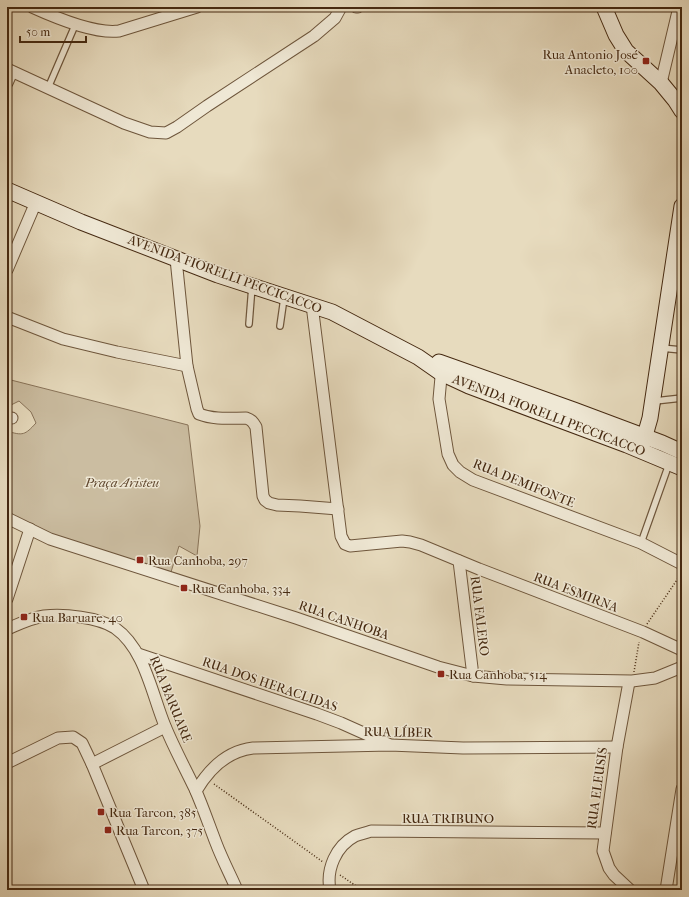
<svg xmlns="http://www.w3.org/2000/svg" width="689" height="897" viewBox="0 0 689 897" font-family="'IM FELL French Canon',serif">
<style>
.green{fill:#cbbda1;stroke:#887359}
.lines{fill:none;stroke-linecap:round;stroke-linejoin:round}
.service-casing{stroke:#6e563c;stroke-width:8}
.minor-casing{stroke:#6e563c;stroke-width:13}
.secondary-casing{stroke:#452911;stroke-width:17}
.path{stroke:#452911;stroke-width:1.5;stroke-dasharray:1 2;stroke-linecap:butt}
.service{stroke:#efe8d5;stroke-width:5.5}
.minor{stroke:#efe8d5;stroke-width:11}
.secondary{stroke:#efe8d5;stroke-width:15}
.poi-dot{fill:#8f2418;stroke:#efe8d5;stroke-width:1.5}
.labels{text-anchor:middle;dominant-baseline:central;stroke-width:3;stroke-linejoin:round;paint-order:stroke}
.poi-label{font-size:13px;fill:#452911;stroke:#efe8d5;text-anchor:start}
.street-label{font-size:13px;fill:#452911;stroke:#efe8d5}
.park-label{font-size:13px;font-style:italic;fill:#60472e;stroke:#efe8d5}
</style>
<rect width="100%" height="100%" fill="#e7dbbe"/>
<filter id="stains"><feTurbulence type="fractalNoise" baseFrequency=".005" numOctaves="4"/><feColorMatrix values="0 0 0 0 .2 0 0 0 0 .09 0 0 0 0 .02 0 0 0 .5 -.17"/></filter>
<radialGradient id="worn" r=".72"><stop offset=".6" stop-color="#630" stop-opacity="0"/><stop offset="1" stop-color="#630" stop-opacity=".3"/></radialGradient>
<path class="green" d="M7,379L188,425L200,526L197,556L179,546L171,572L74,542L31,528L7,515V431C23,436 25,435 36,423L31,412L19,401L7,407Z"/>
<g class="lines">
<defs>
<g id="service">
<path d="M48,88L76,23"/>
<path d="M249,324L252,286"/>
<path d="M280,326L284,298"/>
<path d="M661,348L682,350"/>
<path d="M655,401L682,398"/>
<path d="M641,543L669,464"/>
</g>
<g id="minor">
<path d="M32,7C54,17 95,34 119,31L197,7"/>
<path d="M356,7H358"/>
<path d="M7,69L124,123L150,132L166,133L177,127L207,106L314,36L335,18L341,7"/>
<path d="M7,83L12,72"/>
<path d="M661,83L679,7"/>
<path d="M176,259L187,366L197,409L199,414C214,420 231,418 246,418C252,420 253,422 256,427L263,496L265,500L269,503L277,505L300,506L338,509"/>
<path d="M7,270L36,202"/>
<path d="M312,305L341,536L345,544L350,546L402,541L410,542L421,545L479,569L643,632L682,650"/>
<path d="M7,317L63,339L117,352L187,366"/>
<path d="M442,366L439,399L448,454L453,465L460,472L473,480L641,543L682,564"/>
<path d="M7,418H12"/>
<path d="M7,518L50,539L296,618L438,667L473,676L507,679L632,681L655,678L682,667"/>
<path d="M459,561L473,676"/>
<path d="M7,599L30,529"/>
<path d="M7,629C19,624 31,618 44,616C64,614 98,617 115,628C145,649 152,695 165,726C174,748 185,768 195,789C203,807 209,825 216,843C222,859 230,874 237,890"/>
<path d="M138,654L317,714L341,723L388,744"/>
<path d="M629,682L617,747L603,851L609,868L614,875L630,890"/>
<path d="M7,763L58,738L73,737L82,743L92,764L144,890"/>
<path d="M92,764L165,727"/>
<path d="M196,791C209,769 227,751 253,748L390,745L463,748L617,747"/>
<path d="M330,890C326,869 336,846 355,836C360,834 366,833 371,831L605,833"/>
<path d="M666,890L682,789"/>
</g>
<g id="secondary">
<path d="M604,7L616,35L626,51L661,83L675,100L682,111"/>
<path d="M7,190L81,222L218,275L332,312L418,357L441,373L469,386L627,445L682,468"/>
<path d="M439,362L574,410L662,443L682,452"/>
<path d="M642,446L650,418L682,206"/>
</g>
</defs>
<use href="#service" class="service-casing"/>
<use href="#minor" class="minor-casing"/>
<use href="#secondary" class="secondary-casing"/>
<g class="path">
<path d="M647,624L681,574"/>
<path d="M634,672L639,642"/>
<path d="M214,784L323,862"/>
<path d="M340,875L362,890"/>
</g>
<use href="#service" class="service"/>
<use href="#minor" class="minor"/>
<use href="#secondary" class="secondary"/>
</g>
<g class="poi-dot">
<rect x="642" y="57" width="8" height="8" rx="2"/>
<rect x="136" y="556" width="8" height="8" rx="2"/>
<rect x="180" y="584" width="8" height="8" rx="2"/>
<rect x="20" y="613" width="8" height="8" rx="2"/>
<rect x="437" y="670" width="8" height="8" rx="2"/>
<rect x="97" y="808" width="8" height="8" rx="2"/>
<rect x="104" y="826" width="8" height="8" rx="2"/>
</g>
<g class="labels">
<g class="poi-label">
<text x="638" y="54" text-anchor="end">Rua Antonio José<tspan x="638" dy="15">Anacleto, 100</tspan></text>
<text x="148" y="560">Rua Canhoba, 297</text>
<text x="192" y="588">Rua Canhoba, 334</text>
<text x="32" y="617">Rua Baruare, 40</text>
<text x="449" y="674">Rua Canhoba, 514</text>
<text x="109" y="812">Rua Tarcon, 385</text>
<text x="116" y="830">Rua Tarcon, 375</text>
</g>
<g class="street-label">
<text transform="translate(225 274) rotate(20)">AVENIDA FIORELLI PECCICACCO</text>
<text transform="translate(549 415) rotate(21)">AVENIDA FIORELLI PECCICACCO</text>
<text transform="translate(524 483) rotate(22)">RUA DEMIFONTE</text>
<text transform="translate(576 592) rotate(21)">RUA ESMIRNA</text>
<text transform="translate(480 616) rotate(83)">RUA FALERO</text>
<text transform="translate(344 620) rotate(19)">RUA CANHOBA</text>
<text transform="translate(270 684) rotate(19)">RUA DOS HERACLIDAS</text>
<text transform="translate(171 699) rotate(68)">RUA BARUARE</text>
<text transform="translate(398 732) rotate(1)">RUA LÍBER</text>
<text transform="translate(597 788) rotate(-82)">RUA ELEUSIS</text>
<text x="448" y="818">RUA TRIBUNO</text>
</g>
<g class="park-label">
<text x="122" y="482">Praça Aristeu</text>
</g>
</g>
<rect width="689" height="897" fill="none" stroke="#e7dbbe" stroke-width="24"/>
<rect x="8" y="8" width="673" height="881" fill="none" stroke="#452911" stroke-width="2"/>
<rect x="12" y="12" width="665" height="873" fill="none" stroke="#452911"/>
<path d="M20 36v6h66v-6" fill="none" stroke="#452911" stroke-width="2"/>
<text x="26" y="36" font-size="12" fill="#452911" stroke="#efe8d5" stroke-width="3" paint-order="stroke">50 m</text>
<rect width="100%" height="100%" filter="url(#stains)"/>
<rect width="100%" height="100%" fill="url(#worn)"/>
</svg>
